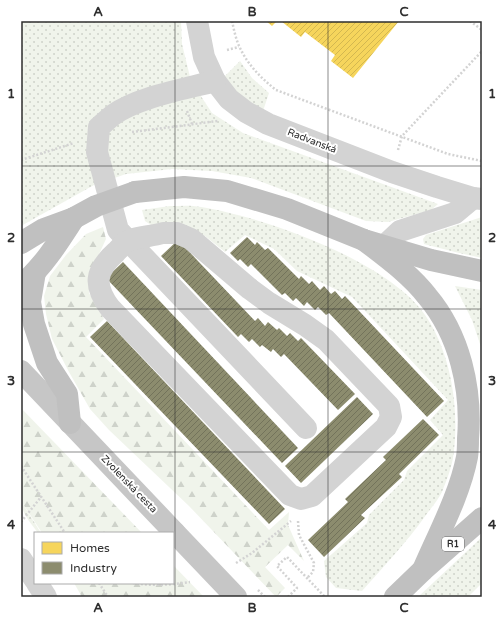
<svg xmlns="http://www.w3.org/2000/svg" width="503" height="618" viewBox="0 0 503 618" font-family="'Varela Round',sans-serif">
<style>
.grass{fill:url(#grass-dots)}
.forest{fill:url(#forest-firs)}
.homes{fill:url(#homes-hatch)}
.industry{fill:url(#industry-hatch)}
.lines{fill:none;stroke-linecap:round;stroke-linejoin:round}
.path{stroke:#d3d3d3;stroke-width:2.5;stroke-dasharray:2 2;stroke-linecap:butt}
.minor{stroke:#d3d3d3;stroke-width:22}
.major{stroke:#c6c6c6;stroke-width:22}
.highway{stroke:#c0c0c0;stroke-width:22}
.path-bridge{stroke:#d3d3d3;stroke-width:2.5;stroke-dasharray:2 2;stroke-linecap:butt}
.major-bridge{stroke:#c6c6c6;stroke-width:22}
.highway-bridge{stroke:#c0c0c0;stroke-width:22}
.grid{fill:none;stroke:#2e2e2e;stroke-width:1;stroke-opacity:0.55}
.labels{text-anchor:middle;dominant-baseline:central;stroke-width:4;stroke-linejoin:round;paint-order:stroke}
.shield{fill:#fff;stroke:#6d6d6d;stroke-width:1}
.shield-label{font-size:9px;font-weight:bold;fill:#2e2e2e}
.street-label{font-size:10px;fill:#2e2e2e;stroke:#fff}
.neatline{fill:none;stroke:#2e2e2e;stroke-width:1.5}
.grid-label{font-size:13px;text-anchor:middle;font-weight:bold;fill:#2e2e2e}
</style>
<defs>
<pattern id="grass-dots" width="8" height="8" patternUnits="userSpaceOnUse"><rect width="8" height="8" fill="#f0f4eb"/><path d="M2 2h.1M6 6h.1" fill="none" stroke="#ced2ca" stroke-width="1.8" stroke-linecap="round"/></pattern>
<pattern id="forest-firs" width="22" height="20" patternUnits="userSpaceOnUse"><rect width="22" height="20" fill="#f0f4eb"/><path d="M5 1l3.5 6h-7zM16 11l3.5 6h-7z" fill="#ced2ca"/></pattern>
<pattern id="homes-hatch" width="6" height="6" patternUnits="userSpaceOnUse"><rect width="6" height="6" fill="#f6d55c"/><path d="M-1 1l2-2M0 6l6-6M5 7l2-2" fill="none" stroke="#d3b750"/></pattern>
<pattern id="industry-hatch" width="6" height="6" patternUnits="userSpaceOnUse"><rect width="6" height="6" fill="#8c8c6e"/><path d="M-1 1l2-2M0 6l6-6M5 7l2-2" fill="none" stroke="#73735b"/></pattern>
</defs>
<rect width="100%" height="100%" fill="#fff"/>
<g class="grass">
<path d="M21,21H181L182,44L191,81L212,113L243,133L438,204L431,210L388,222L366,221L251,178L212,171L172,169L126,174L94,185L21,226Z"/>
<path d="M240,61L252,78L269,93L263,111L234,91L223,78Z"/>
<path d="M170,206C180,206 191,205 201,207C264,217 388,261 425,315C452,354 460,412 453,458C451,469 446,482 442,492C438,500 431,508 426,515C407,542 384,566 362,591L336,588L326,577L324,561L367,523L369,515L404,480L407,471L443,435L430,420L448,400L352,297L297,271L274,249L245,235L225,252L205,236L154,227L145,221L142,210Z"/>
<path d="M482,217V258L455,252L424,244L423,239L426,235Z"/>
<path d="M455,286L482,290V350L472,320Z"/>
<path d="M21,501L41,533H38C31,523 21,513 21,501Z"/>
<path d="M482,537V583L468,597H418Z"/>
</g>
<g class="forest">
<path d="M103,227L106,239L89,276V293L104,319L86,337L269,530L289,512L288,525L304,561L288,545L265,567L285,588L276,597L189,506L109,430L90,409L69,372L52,339L46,314L44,296L50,276L66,255L86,234Z"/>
<path d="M21,408L142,533H42L21,501Z"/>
<path d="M173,565L204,597H82L74,583H173Z"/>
</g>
<g class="homes">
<path d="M266,21H277L272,26Z"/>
<path d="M281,21H399L353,78L331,61L335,55L305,32L301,37Z"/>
</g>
<g class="industry">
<path d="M247,237L255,245L257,242L265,250L268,248L299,279L301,276L309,284L312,281L320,290L324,286L331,294L335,291L342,299L345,296L444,401L427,417L329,313L326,315L318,307L315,310L307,302L304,306L296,298L293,301L285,293L282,295L251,264L248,267L240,259L238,261L230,253Z"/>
<path d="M178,240L255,321L258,318L265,326L268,322L277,330L279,328L287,336L290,333L298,341L301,338L355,394L338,410L284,354L281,357L273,349L271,352L262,345L260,347L252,339L249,342L241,334L238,337L161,256Z"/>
<path d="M123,262L298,448L282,463L106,278Z"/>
<path d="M107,321L285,509L269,524L90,337Z"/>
<path d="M357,397L373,414L301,483L285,466Z"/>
<path d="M423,419L439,435L399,474L402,477L361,515L365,518L324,557L308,540L348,502L345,499L386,460L383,457Z"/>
</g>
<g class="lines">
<g class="path">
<path d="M232,21C234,30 236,40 240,48C248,65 261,78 276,90L448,154L482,161"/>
<path d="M470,21L482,30"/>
<path d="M227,50L239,47"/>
<path d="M187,111L192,124"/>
<path d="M132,132L218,121"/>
<path d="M398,150L402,136L482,51"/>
<path d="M21,160L74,143"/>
<path d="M21,466L65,533"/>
<path d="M298,521L299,535L314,563L313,572L307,578"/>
<path d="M21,522L41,497"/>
<path d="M236,563L252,553L291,521"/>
<path d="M99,583L108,597"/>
<path d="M133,583C151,586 171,585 190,582"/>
<path d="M288,597L297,588L277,566L287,557L325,597"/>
</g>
<g class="minor">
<path d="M197,21L204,57L215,81L229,99L246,112L268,124L392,172L437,187L473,198L482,199"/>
<path d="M215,81C185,89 138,97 113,115C108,119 104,123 99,127L97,152L118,230L306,428"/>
<path d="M163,233H177L191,239L250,289L269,303L305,325L326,340L389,406L391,417L386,427L312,496L301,499L290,495L110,308C93,285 95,271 116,252C120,248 125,242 130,240C140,237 152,236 163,233Z"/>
<path d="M384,246L400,231L455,213L473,198"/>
<path d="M21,559L35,580"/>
<path d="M37,583L46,597"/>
</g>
<path class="major" d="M21,371L175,533"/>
<g class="highway">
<path d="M135,192L184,187L227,191L287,209L364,240L384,246L431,260L482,271"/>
<path d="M364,240C386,257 410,274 427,296C460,335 472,389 468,439C468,444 468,451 467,457C460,494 438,535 423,570"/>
<path d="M21,243L44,229L74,218"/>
<path d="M35,272L30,302L34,324L47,363L67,394L70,423"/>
<path d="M25,282C45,264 59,241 74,218"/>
<path d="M395,597L423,570L482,518"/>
</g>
<path class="path-bridge" d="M258,590L265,597"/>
<path class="major-bridge" d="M175,533L236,597"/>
<path class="highway-bridge" d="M74,218L96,206L135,192"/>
</g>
<path class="grid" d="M175,21V597M328,21V597M21,166H482M21,309H482M21,452H482"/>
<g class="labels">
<rect class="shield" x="442" y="537" width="22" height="14" rx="3"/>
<g class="shield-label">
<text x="453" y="544">R1</text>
</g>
<g class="street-label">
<text transform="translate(312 141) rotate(21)">Radvanská</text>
<text transform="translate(129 484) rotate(46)">Zvolenská cesta</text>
</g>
</g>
<rect width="503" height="618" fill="none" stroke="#ffffff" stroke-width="44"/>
<rect x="34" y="532" width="140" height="52" fill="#ffffff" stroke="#ababab"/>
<rect x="42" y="542" width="20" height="12" fill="#f6d55c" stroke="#ababab"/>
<text x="70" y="552" font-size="12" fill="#2e2e2e">Homes</text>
<rect x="42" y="562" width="20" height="12" fill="#8c8c6e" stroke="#ababab"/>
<text x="70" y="572" font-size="12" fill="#2e2e2e">Industry</text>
<rect x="22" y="22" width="459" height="574" class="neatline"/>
<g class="grid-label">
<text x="98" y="16">A</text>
<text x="252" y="16">B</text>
<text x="404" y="16">C</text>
<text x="11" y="98">1</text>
<text x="492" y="98">1</text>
<text x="11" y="242">2</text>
<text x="492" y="242">2</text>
<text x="11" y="385">3</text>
<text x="492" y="385">3</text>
<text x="11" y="529">4</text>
<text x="492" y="529">4</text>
<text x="98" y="612">A</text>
<text x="252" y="612">B</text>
<text x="404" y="612">C</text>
</g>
</svg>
